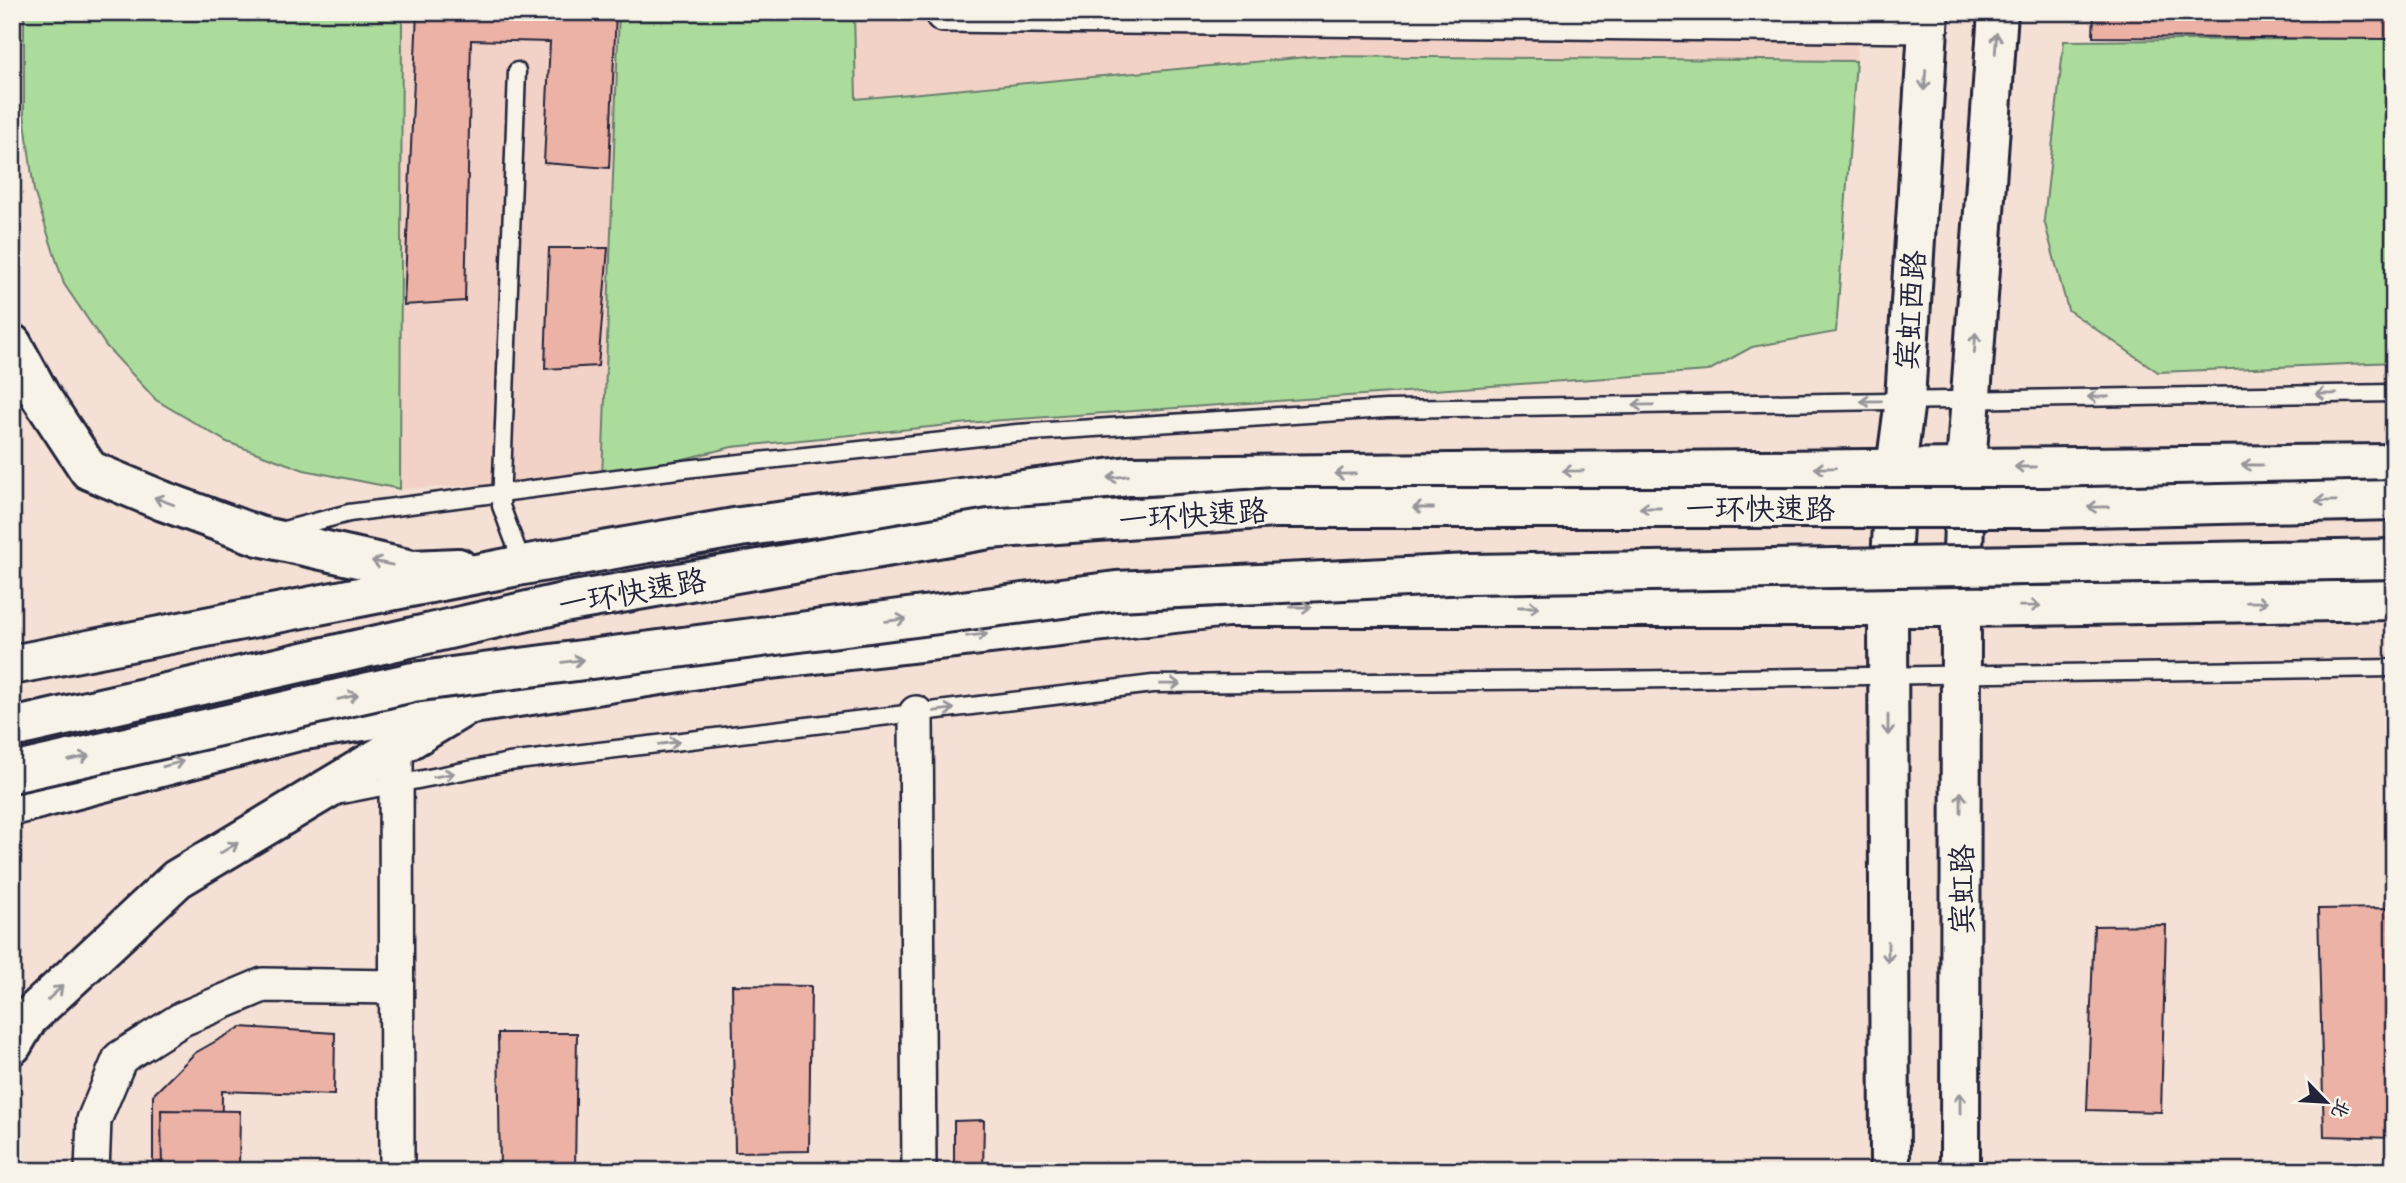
<svg xmlns="http://www.w3.org/2000/svg" width="2406" height="1183" viewBox="0 0 2406 1183" font-family="Itim,'LXGW WenKai TC',sans-serif">
<style>
.built{fill:#f2d2c6}
.green{fill:#acdc9c;stroke:#677f6c;stroke-width:2}
.building{fill:#ecb2a5;stroke:#22223b;stroke-width:2}
.lines{fill:none;stroke-linecap:round;stroke-linejoin:round}
.service-casing{stroke:#22223b;stroke-width:21}
.minor-casing{stroke:#22223b;stroke-width:38}
.secondary-casing{stroke:#22223b;stroke-width:44}
.primary-casing{stroke:#22223b;stroke-width:44}
.trunk-casing{stroke:#22223b;stroke-width:44}
.service{stroke:#f7f3e8;stroke-width:16}
.minor{stroke:#f7f3e8;stroke-width:33}
.secondary{stroke:#f7f3e8;stroke-width:38}
.primary{stroke:#f7f3e8;stroke-width:38}
.trunk{stroke:#f7f3e8;stroke-width:38}
.trunk-bridge-casing{stroke:#22223b;stroke-width:44;stroke-linecap:butt}
.trunk-bridge{stroke:#f7f3e8;stroke-width:38}
.oneway{stroke:#97959a}
.labels{text-anchor:middle;dominant-baseline:central;stroke-width:5;stroke-linejoin:round;paint-order:stroke}
.street-label{font-size:30px;fill:#22223b;stroke:#f7f3e8}
</style>
<rect width="100%" height="100%" fill="#f4e0d4"/>
<filter id="ink" filterUnits="userSpaceOnUse"><feTurbulence type="fractalNoise" baseFrequency=".0143" numOctaves="2"/><feDisplacementMap in="SourceGraphic" scale="14" xChannelSelector="R" yChannelSelector="G"/><feConvolveMatrix kernelMatrix="1 2 1 2 8 2 1 2 1" color-interpolation-filters="sRGB"/></filter>
<g filter="url(#ink)">
<g class="built">
<path d="M402,12H619L602,479L400,489Z"/>
<path d="M854,12H1859L1856,61L1317,56L856,99Z"/>
</g>
<g class="green">
<path d="M24,12H402L400,489L304,470L227,442L156,400L106,346L64,284L34,191L24,114Z"/>
<path d="M619,12H854L856,99L1317,56L1856,61L1836,332L1752,347L1708,371L989,421L732,447L602,479Z"/>
<path d="M2394,38V362L2158,372L2068,310L2044,220L2064,41Z"/>
</g>
<g class="building">
<path d="M417,12H616L609,168L544,163L550,42L471,40L465,301L404,305Z"/>
<path d="M2094,12H2394V39L2093,37Z"/>
<path d="M549,248H608L598,366L545,369Z"/>
<path d="M2389,908L2394,1039V1138L2324,1136L2318,909Z"/>
<path d="M2166,925L2161,1112L2087,1110L2094,926Z"/>
<path d="M732,985L811,986L809,1151L735,1152Z"/>
<path d="M241,1027L335,1033L334,1095L222,1091L221,1171H153V1095L195,1053Z"/>
<path d="M498,1033H577L575,1171H500Z"/>
<path d="M161,1110L240,1111L239,1171H162Z"/>
<path d="M984,1120L983,1171H954V1121Z"/>
<path d="M2162,1168L2161,1171H2090V1169Z"/>
</g>
<g class="lines">
<defs>
<g id="service">
<path d="M517,71L501,506L523,565"/>
<path d="M280,531L349,513L685,469L1017,433L1386,409L2394,393"/>
<path d="M342,795L509,762L1153,684L1604,680L2394,668"/>
</g>
<g id="minor">
<path d="M943,12V15L1928,26"/>
<path d="M916,713L919,1171"/>
<path d="M396,747L397,1171"/>
<path d="M92,1171L94,1120L120,1058L182,1019L263,985L396,987"/>
</g>
<g id="secondary">
<path d="M1888,607L1890,1171"/>
<path d="M1960,1171L1961,607"/>
</g>
<g id="primary">
<path d="M12,344L41,397L89,470L163,501L259,536L412,570L458,568"/>
<path d="M1889,600L1896,468L1905,400L1929,12"/>
<path d="M1961,607L1966,467L1998,12"/>
<path d="M12,1045L28,1018L177,879L467,705"/>
</g>
<g id="trunk">
<path d="M12,665L523,565L740,527L1129,476L2394,464"/>
<path d="M12,806L298,731L744,662L1227,607H1961L2394,600"/>
</g>
</defs>
<use href="#service" class="service-casing"/>
<use href="#minor" class="minor-casing"/>
<use href="#secondary" class="secondary-casing"/>
<use href="#primary" class="primary-casing"/>
<use href="#trunk" class="trunk-casing"/>
<use href="#service" class="service"/>
<use href="#minor" class="minor"/>
<use href="#secondary" class="secondary"/>
<use href="#primary" class="primary"/>
<use href="#trunk" class="trunk"/>
<defs>
<g id="trunk-bridge">
<path d="M12,728L563,603L989,529L1274,508H2045L2394,500"/>
<path d="M12,773L413,682L1116,591L1469,574L2394,559"/>
</g>
</defs>
<use href="#trunk-bridge" class="trunk-bridge-casing"/>
<use href="#trunk-bridge" class="trunk-bridge"/>
</g>
<defs><path id="oneway-shaft" d="M-6 0H5M1.5-3L5.5 0L1.5 3" fill="none" stroke-width="1.6" stroke-linecap="round" stroke-linejoin="round" transform="scale(1.75)"/></defs>
<g class="oneway">
<use href="#oneway-shaft" transform="translate(1996 43) rotate(-86)"/>
<use href="#oneway-shaft" transform="translate(1925 80) rotate(94)"/>
<use href="#oneway-shaft" transform="translate(1975 343) rotate(-86)"/>
<use href="#oneway-shaft" transform="translate(2326 394) rotate(179)"/>
<use href="#oneway-shaft" transform="translate(2098 397) rotate(179)"/>
<use href="#oneway-shaft" transform="translate(1871 401) rotate(179)"/>
<use href="#oneway-shaft" transform="translate(1643 405) rotate(179)"/>
<use href="#oneway-shaft" transform="translate(2252 465) rotate(180)"/>
<use href="#oneway-shaft" transform="translate(2025 467) rotate(180)"/>
<use href="#oneway-shaft" transform="translate(1825 468) rotate(179)"/>
<use href="#oneway-shaft" transform="translate(1573 471) rotate(179)"/>
<use href="#oneway-shaft" transform="translate(1345 474) rotate(179)"/>
<use href="#oneway-shaft" transform="translate(1118 477) rotate(173)"/>
<use href="#oneway-shaft" transform="translate(164 501) rotate(-159)"/>
<use href="#oneway-shaft" transform="translate(2326 501) rotate(179)"/>
<use href="#oneway-shaft" transform="translate(2098 507) rotate(179)"/>
<use href="#oneway-shaft" transform="translate(1423 508) rotate(180)"/>
<use href="#oneway-shaft" transform="translate(1650 508) rotate(180)"/>
<use href="#oneway-shaft" transform="translate(382 563) rotate(-168)"/>
<use href="#oneway-shaft" transform="translate(2257 602) rotate(-1)"/>
<use href="#oneway-shaft" transform="translate(2030 606) rotate(-1)"/>
<use href="#oneway-shaft" transform="translate(1301 607)"/>
<use href="#oneway-shaft" transform="translate(1529 607)"/>
<use href="#oneway-shaft" transform="translate(896 620) rotate(-7)"/>
<use href="#oneway-shaft" transform="translate(977 635) rotate(-6)"/>
<use href="#oneway-shaft" transform="translate(573 661) rotate(-7)"/>
<use href="#oneway-shaft" transform="translate(1170 684) rotate(-1)"/>
<use href="#oneway-shaft" transform="translate(348 697) rotate(-13)"/>
<use href="#oneway-shaft" transform="translate(944 710) rotate(-7)"/>
<use href="#oneway-shaft" transform="translate(1888 725) rotate(90)"/>
<use href="#oneway-shaft" transform="translate(669 743) rotate(-7)"/>
<use href="#oneway-shaft" transform="translate(79 758) rotate(-13)"/>
<use href="#oneway-shaft" transform="translate(173 764) rotate(-15)"/>
<use href="#oneway-shaft" transform="translate(444 775) rotate(-11)"/>
<use href="#oneway-shaft" transform="translate(1961 802) rotate(-90)"/>
<use href="#oneway-shaft" transform="translate(229 848) rotate(-31)"/>
<use href="#oneway-shaft" transform="translate(1888 952) rotate(90)"/>
<use href="#oneway-shaft" transform="translate(55 993) rotate(-43)"/>
<use href="#oneway-shaft" transform="translate(1960 1103) rotate(-90)"/>
</g>
</g>
<g class="labels">
<g class="street-label">
<text transform="translate(1910 310) rotate(-86)">宾虹西路</text>
<text x="1760" y="508">一环快速路</text>
<text transform="translate(1193 515) rotate(-4)">一环快速路</text>
<text transform="translate(632 592) rotate(-10)">一环快速路</text>
<text transform="translate(1961 889) rotate(-90)">宾虹路</text>
</g>
</g>
<rect width="2406" height="1183" fill="none" stroke="#f7f3e8" stroke-width="42"/>
<rect x="21" y="21" width="2364" height="1141" fill="none" stroke="#22223b" stroke-width="2.5" filter="url(#ink)"/>
<g transform="translate(2326 1102) rotate(115)" stroke="#f7f3e8" stroke-width="5" paint-order="stroke">
<path d="M0-5L12 26L0 18L-12 26Z" fill="#22223b"/>
<text y="-10" font-size="19" font-weight="bold" text-anchor="middle" fill="#22223b">北</text>
</g>
</svg>
